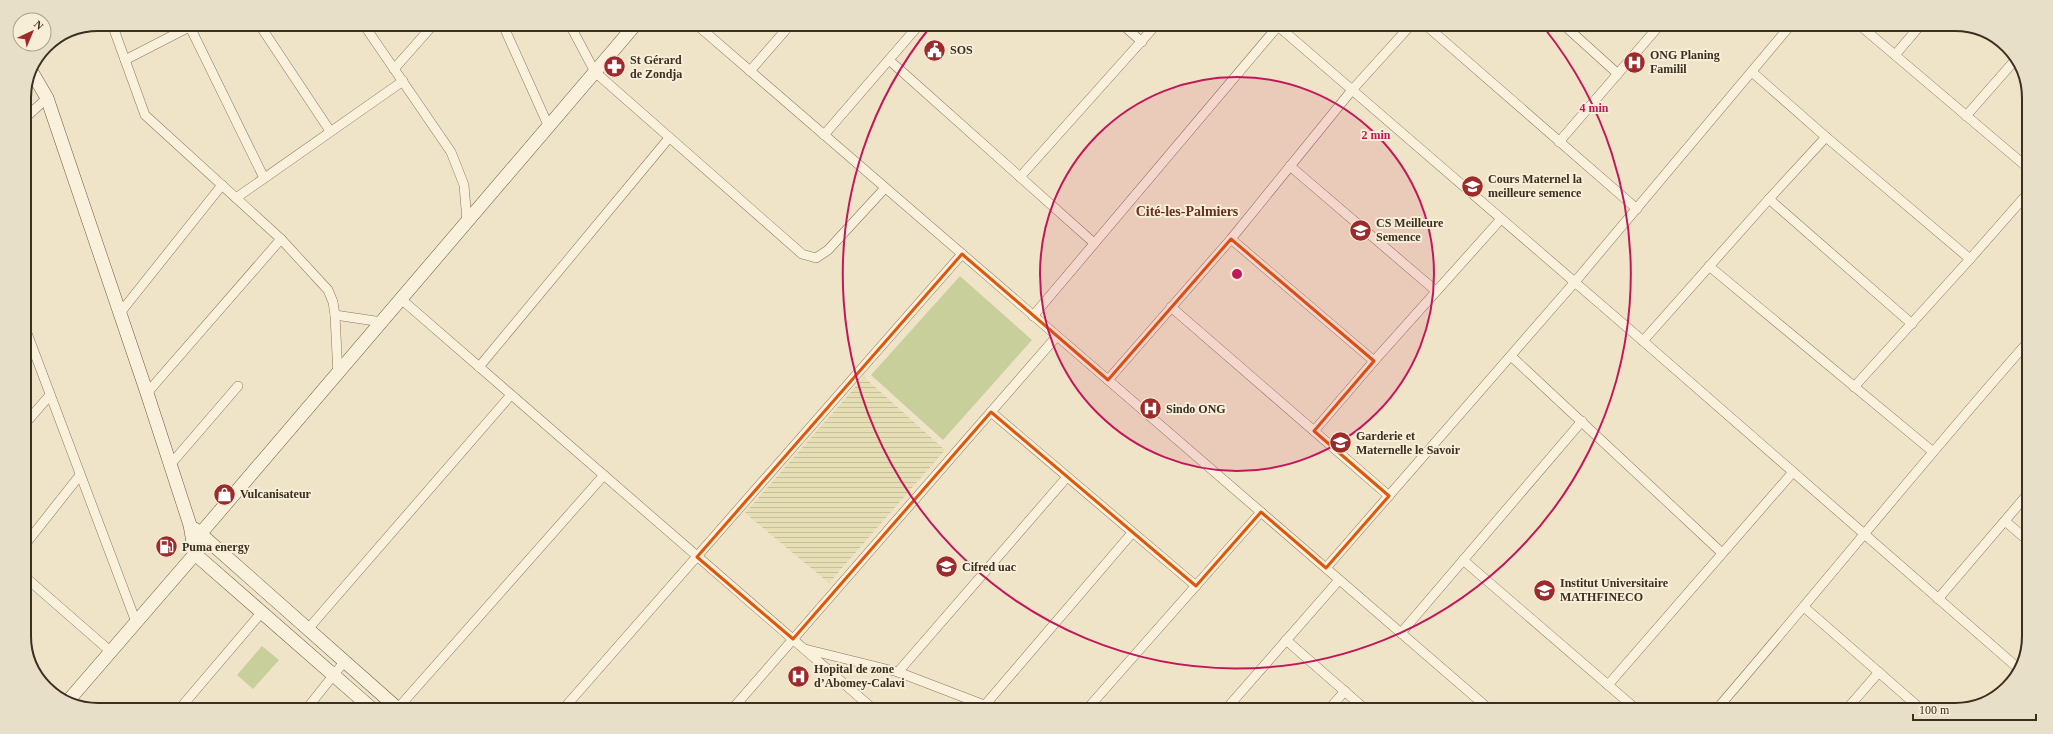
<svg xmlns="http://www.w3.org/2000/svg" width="2053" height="734" viewBox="0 0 2053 734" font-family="Georgia,serif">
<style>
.farmland{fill:url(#farmland-rules)}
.garden{fill:#c9cf9b}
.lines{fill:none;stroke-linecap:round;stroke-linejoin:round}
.street-casing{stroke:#8d765c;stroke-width:10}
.secondary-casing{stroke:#6f573f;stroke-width:14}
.street{stroke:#faf1dc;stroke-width:9}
.secondary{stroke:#faf1dc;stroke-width:13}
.marked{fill:none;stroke:#df570d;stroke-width:3;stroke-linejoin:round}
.ring{fill:none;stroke:#c2185b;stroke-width:2}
.labels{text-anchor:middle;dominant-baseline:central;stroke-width:4;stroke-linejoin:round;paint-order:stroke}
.poi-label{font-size:12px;font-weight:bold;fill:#3d2e20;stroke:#f7eed8;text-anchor:start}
.quarter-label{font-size:14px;font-weight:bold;fill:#6b2e1e;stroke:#f7eed8}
.rim{fill:none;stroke:#3d2e20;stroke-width:2}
.centre{fill:#c2185b;stroke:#f7eed8;stroke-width:2}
.ring-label{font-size:12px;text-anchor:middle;font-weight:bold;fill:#c2185b;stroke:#f7eed8;stroke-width:4;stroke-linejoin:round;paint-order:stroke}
</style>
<defs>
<pattern id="farmland-rules" width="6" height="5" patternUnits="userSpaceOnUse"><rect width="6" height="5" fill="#e6deb5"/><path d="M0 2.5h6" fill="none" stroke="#c6bf9b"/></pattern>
</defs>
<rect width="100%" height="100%" fill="#f0e4c8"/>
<path class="farmland" d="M864,377L945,450L829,583L745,513Z"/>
<g class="garden">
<path d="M960,276L1032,340L943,440L871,375Z"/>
<path d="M262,646L279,660L253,689L237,675Z"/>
</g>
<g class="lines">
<defs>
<g id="street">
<path d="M112,24L145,115L281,239L328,290L333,302L335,315L338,375"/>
<path d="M259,24L330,131"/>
<path d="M364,25L451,152L464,185L467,221"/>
<path d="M503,25L548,125"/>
<path d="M570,25L595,72L802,254L816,258L828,250L885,188"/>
<path d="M697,25L1489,709"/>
<path d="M1124,26L1142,42"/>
<path d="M1278,26L1643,341L2019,669"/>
<path d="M190,27L264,178"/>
<path d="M1428,27L1637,209"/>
<path d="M1566,27L1618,74"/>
<path d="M1863,28L2028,168"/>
<path d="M1895,55L1918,28"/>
<path d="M125,60L195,24"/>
<path d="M889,60L1094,243"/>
<path d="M394,69L433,25"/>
<path d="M750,71L790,25"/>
<path d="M1752,72L1826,137L1970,259"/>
<path d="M1966,116L2016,59"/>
<path d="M24,119L47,98"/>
<path d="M824,135L918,26"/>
<path d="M1559,142L1658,27"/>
<path d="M1290,166L1436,291"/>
<path d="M1020,177L1155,26"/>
<path d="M236,198L403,81"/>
<path d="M1769,199L1912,324"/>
<path d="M1231,239L1374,361"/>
<path d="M1709,266L1932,451"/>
<path d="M401,299L872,708"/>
<path d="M1171,307L1389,496"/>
<path d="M120,313L222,185"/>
<path d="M335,315L382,322"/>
<path d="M1033,316L1278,26"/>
<path d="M24,325L136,622"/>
<path d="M1643,341L1769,199L1826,137"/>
<path d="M1511,356L1722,553"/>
<path d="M479,367L669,138"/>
<path d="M1108,380L1231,239L1352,90L1409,27"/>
<path d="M1854,387L1970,259L2028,193"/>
<path d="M147,393L281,239"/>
<path d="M991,412L1196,586"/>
<path d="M24,425L50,395"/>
<path d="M1314,431L1374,361L1501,219"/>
<path d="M170,465L238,386"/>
<path d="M2005,521L2026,539"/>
<path d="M24,546L80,475"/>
<path d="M1463,560L1636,709"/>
<path d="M1326,568L1574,283L1789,27"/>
<path d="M24,576L110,651"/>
<path d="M1938,599L2026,496"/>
<path d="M1804,607L1922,710"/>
<path d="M308,629L511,395"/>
<path d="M1401,633L1582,421"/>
<path d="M1286,640L1365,709"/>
<path d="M805,649L898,672L992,708"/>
<path d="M898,672L1067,477"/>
<path d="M39,679L53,691"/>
<path d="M1608,685L1793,472"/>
<path d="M985,705L1132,533"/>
<path d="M182,706L262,612"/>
<path d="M308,707L344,662"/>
<path d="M399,707L604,475"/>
<path d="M565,707L962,254"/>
<path d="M734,707L1057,336"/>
<path d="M1088,708L1261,512"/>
<path d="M1227,708L1339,580"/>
<path d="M1329,709L1345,691"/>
<path d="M1716,710C1821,588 1921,463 2027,343"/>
<path d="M1846,710L1879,672"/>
</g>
<g id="secondary">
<path d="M33,74L47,98L147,393L190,525L195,554L370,707"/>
<path d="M195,529L396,707"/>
<path d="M68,701L195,554L201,533L635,25"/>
</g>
</defs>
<use href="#street" class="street-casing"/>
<use href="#secondary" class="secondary-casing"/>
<use href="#street" class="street"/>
<use href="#secondary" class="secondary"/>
</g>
<path class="marked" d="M1231,239L1374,361L1314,431L1389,496L1326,568L1261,512L1196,586L991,412L793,639L697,557L962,254L1108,380Z"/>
<circle cx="1237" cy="274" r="197" fill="#c2185b" fill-opacity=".12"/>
<g class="ring">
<circle cx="1237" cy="274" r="197"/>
<path d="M1545 29A394 394 0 1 1 931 26"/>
</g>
<defs>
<symbol id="civic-disc" viewBox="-11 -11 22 22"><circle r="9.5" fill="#9e2a2b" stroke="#f7eed8"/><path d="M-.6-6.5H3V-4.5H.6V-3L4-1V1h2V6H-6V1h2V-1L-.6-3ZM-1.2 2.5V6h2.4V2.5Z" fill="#fff"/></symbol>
<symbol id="hospital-disc" viewBox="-11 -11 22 22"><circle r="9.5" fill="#9e2a2b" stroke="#f7eed8"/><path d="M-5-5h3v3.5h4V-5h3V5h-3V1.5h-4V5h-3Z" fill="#fff"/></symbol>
<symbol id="pharmacy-disc" viewBox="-11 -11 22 22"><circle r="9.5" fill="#9e2a2b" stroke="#f7eed8"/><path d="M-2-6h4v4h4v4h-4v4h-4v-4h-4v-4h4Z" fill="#fff"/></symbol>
<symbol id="school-disc" viewBox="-11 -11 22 22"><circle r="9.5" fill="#9e2a2b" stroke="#f7eed8"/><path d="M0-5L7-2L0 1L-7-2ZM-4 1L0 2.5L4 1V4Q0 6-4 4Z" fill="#fff"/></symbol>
<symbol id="shop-disc" viewBox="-11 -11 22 22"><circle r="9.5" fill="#9e2a2b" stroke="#f7eed8"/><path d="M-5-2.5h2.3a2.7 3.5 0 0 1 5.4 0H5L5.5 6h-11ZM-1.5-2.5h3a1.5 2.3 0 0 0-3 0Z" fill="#fff"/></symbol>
<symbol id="fuel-disc" viewBox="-11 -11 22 22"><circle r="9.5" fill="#9e2a2b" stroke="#f7eed8"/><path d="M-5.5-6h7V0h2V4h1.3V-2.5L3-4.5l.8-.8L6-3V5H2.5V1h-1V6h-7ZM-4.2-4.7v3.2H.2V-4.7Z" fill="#fff"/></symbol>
<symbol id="university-disc" viewBox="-11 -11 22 22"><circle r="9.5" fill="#9e2a2b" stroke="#f7eed8"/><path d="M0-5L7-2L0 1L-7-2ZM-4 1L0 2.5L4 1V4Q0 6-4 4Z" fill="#fff"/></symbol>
</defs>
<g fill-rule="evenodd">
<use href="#civic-disc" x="922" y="38" width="25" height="25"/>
<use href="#hospital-disc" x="1622" y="50" width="25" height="25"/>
<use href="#pharmacy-disc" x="602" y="54" width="25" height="25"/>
<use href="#school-disc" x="1460" y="174" width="25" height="25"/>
<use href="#school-disc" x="1348" y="218" width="25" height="25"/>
<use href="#hospital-disc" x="1138" y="396" width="25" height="25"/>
<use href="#school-disc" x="1328" y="430" width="25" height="25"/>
<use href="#shop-disc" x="212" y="482" width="25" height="25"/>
<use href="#fuel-disc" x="154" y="534" width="25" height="25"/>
<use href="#university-disc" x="934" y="554" width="25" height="25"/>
<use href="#school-disc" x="1532" y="578" width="25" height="25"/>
<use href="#hospital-disc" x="786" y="664" width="25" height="25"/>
</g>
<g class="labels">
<g class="poi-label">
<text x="950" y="50">SOS</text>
<text x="1650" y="55">ONG Planing<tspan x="1650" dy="14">Familil</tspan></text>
<text x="630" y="60">St Gérard<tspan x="630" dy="14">de Zondja</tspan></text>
<text x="1488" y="179">Cours Maternel la<tspan x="1488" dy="14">meilleure semence</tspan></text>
<text x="1376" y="223">CS Meilleure<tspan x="1376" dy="14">Semence</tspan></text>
<text x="1166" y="409">Sindo ONG</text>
<text x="1356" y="436">Garderie et<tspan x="1356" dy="14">Maternelle le Savoir</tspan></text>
<text x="240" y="494">Vulcanisateur</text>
<text x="182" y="547">Puma energy</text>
<text x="962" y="567">Cifred uac</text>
<text x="1560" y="583">Institut Universitaire<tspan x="1560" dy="14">MATHFINECO</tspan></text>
<text x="814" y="669">Hopital de zone<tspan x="814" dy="14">d’Abomey-Calavi</tspan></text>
</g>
<g class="quarter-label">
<text x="1187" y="211">Cité-les-Palmiers</text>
</g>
</g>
<path d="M0 0H2053V734H0ZM98 31H1955A67 67 0 0 1 2022 98V636A67 67 0 0 1 1955 703H98A67 67 0 0 1 31 636V98A67 67 0 0 1 98 31Z" fill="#e8dfc9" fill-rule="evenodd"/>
<path class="rim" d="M98 31H1955A67 67 0 0 1 2022 98V636A67 67 0 0 1 1955 703H98A67 67 0 0 1 31 636V98A67 67 0 0 1 98 31Z"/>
<circle cx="1237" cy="274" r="6" class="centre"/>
<g class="ring-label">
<text x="1594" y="112">4 min</text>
<text x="1376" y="139">2 min</text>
</g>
<g transform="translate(32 32) rotate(44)"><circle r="19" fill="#f7eed8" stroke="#ada18e"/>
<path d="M0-3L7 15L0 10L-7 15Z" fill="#9e2a2b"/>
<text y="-6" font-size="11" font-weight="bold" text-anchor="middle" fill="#3d2e20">N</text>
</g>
<path d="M1913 714v6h123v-6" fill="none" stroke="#3d2e20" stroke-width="2"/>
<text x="1919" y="714" font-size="12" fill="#3d2e20" stroke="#f7eed8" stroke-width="3" paint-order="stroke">100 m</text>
</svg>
